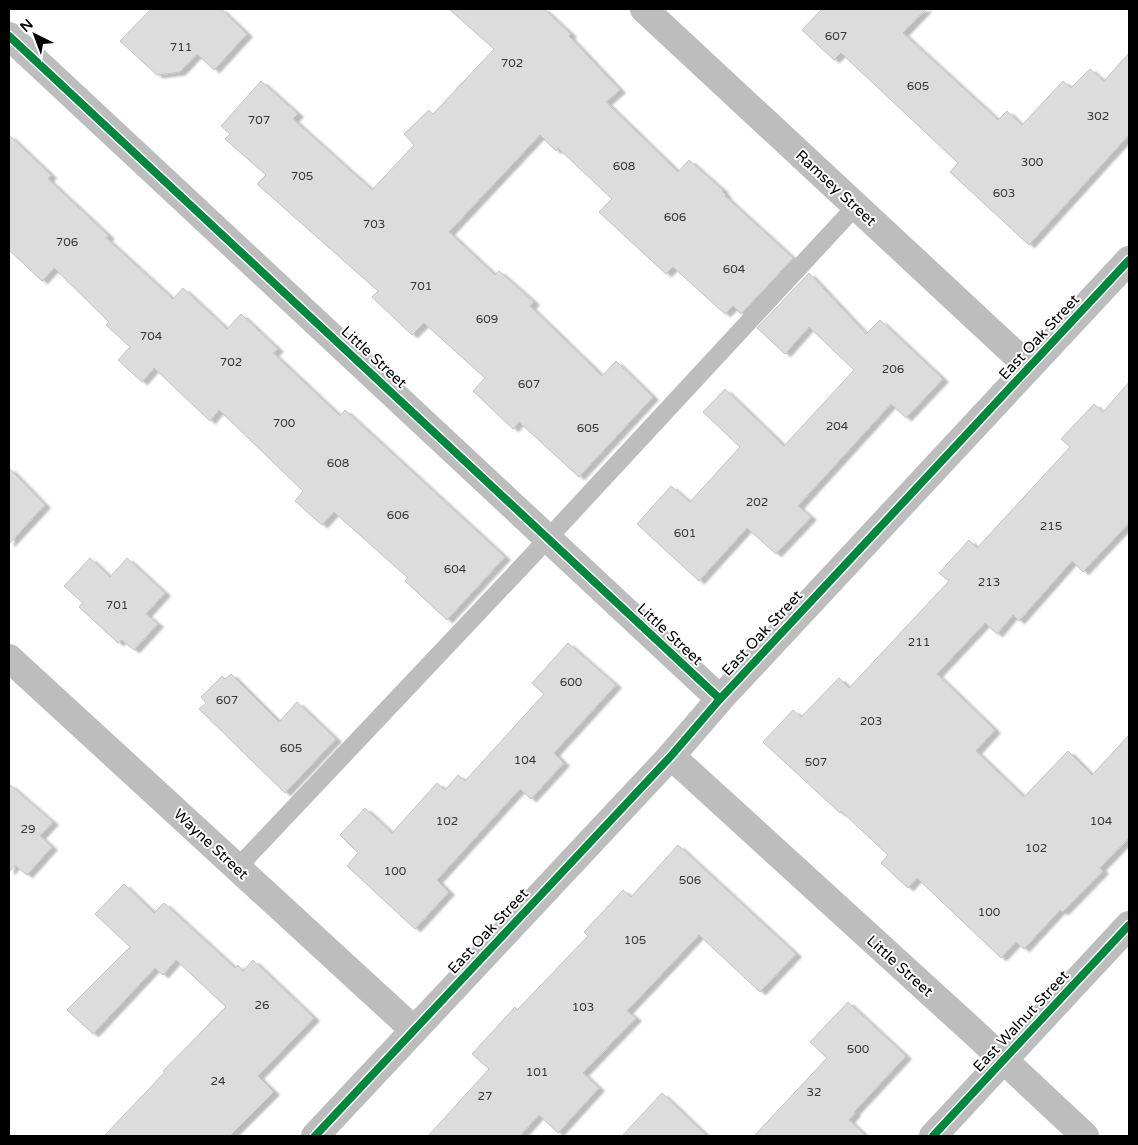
<svg xmlns="http://www.w3.org/2000/svg" width="1138" height="1145" viewBox="0 0 1138 1145" font-family="'Varela Round',sans-serif">
<style>
.building{fill:#dcdcdc;stroke:#c4c4c4;filter:url(#shadow)}
.lines{fill:none;stroke-linecap:round;stroke-linejoin:round}
.lane{stroke:#bdbdbd;stroke-width:18}
.street{stroke:#bdbdbd;stroke-width:28}
.cycleway-casing{stroke:#fff;stroke-width:11}
.cycleway{stroke:#00873e;stroke-width:8}
.labels{text-anchor:middle;dominant-baseline:central;stroke-width:4;stroke-linejoin:round;paint-order:stroke}
.number-label{font-size:12px;fill:#373737}
.street-label{font-size:15px;fill:#000;stroke:#fff}
</style>
<defs>
<filter id="shadow"><feDropShadow dx="5.5" dy="3" stdDeviation="1" flood-color="#0004"/></filter>
</defs>
<rect width="100%" height="100%" fill="#fff"/>
<g class="building">
<path d="M151,9H221L247,34L214,70L197,54L180,72L157,75L120,41Z"/>
<path d="M449,9H544L571,34L569,36L620,90L606,102L678,172L689,160L723,190L722,191L726,195L725,196L793,258L741,314L733,306L725,314L673,267L666,274L599,212L612,199L558,148L556,151L540,135L449,232L495,275L499,271L534,302L530,306L602,376L616,361L653,397L579,477L519,422L513,429L473,391L485,378L424,323L412,335L372,297L378,291L257,184L266,175L225,139L230,134L221,126L261,81L298,114L293,119L372,190L414,145L404,134L429,110L433,114L494,49Z"/>
<path d="M822,9H926L903,33L998,120L1007,111L1022,125L1063,81L1071,88L1090,69L1104,81L1129,53V135L1029,245L950,172L958,163L841,53L834,60L802,30Z"/>
<path d="M9,135L51,175L48,179L109,236L106,238L173,299L183,288L227,329L241,314L278,349L273,353L340,416L345,410L505,557L447,620L405,581L408,578L334,512L322,525L295,501L303,491L219,410L210,421L154,368L142,382L118,360L130,347L106,325L109,322L54,268L42,281L9,250Z"/>
<path d="M809,273L866,334L880,320L943,379L906,418L891,404L798,506L811,517L776,554L747,528L699,581L637,524L671,486L690,502L740,447L703,412L725,389L784,446L854,370L809,327L785,354L757,328Z"/>
<path d="M1129,382V523L1083,572L1072,561L1019,621L1013,615L997,634L985,623L937,674L995,730L976,751L1024,797L1068,751L1092,775L1129,735V838L1100,868L1103,871L1063,912L1060,910L1024,949L1016,942L1001,958L917,878L908,888L881,863L888,855L841,811L840,813L763,742L793,710L801,717L839,678L849,688L949,581L939,573L969,540L977,548L1070,447L1061,439L1094,404L1103,412Z"/>
<path d="M9,468L45,505L9,544Z"/>
<path d="M90,558L110,577L127,558L165,593L146,614L158,624L134,650L122,640L118,643L79,607L83,603L64,586Z"/>
<path d="M568,643L616,685L554,753L564,763L531,799L520,789L437,880L449,892L415,929L347,866L358,853L340,835L365,808L392,833L437,783L445,790L458,775L465,781L544,694L532,683Z"/>
<path d="M231,674L279,722L297,702L336,739L285,793L199,709L206,703L201,697L222,676L225,679Z"/>
<path d="M9,784L53,822L40,836L52,847L27,875L15,865L9,872Z"/>
<path d="M678,845L796,954L760,992L699,935L627,1011L636,1018L583,1073L599,1088L558,1133L539,1115L520,1136H428L489,1069L472,1054L515,1007L517,1010L588,936L584,932L623,890L631,897Z"/>
<path d="M124,884L154,913L164,903L235,968L238,965L243,971L253,960L314,1018L258,1076L274,1092L230,1136H104L165,1072L163,1071L226,1007L176,960L163,975L155,968L93,1034L67,1010L130,947L95,914Z"/>
<path d="M848,1002L906,1056L854,1112L855,1113L849,1120L866,1136H754L827,1058L810,1042Z"/>
<path d="M662,1093L707,1136H622Z"/>
</g>
<g class="lines">
<path class="lane" d="M237,868L527,561L856,206"/>
<g class="street">
<path d="M644,9L1029,367"/>
<path d="M9,36L720,699"/>
<path d="M9,658L414,1030"/>
<path d="M671,756L978,1036L1085,1136"/>
<path d="M315,1136L671,756L720,699L1129,260"/>
<path d="M933,1136L1129,925"/>
</g>
<defs>
<g id="cycleway">
<path d="M9,36L720,699"/>
<path d="M315,1136L671,756L720,699L1129,260"/>
<path d="M933,1136L1129,925"/>
</g>
</defs>
<use href="#cycleway" class="cycleway-casing"/>
<use href="#cycleway" class="cycleway"/>
</g>
<g class="labels">
<g class="number-label">
<text x="836" y="36">607</text>
<text x="181" y="47">711</text>
<text x="512" y="63">702</text>
<text x="918" y="86">605</text>
<text x="1098" y="116">302</text>
<text x="259" y="120">707</text>
<text x="1032" y="162">300</text>
<text x="624" y="166">608</text>
<text x="302" y="176">705</text>
<text x="1004" y="193">603</text>
<text x="675" y="217">606</text>
<text x="374" y="224">703</text>
<text x="67" y="242">706</text>
<text x="734" y="269">604</text>
<text x="421" y="286">701</text>
<text x="487" y="319">609</text>
<text x="151" y="336">704</text>
<text x="231" y="362">702</text>
<text x="893" y="369">206</text>
<text x="529" y="384">607</text>
<text x="284" y="423">700</text>
<text x="837" y="426">204</text>
<text x="588" y="428">605</text>
<text x="338" y="463">608</text>
<text x="757" y="502">202</text>
<text x="398" y="515">606</text>
<text x="1051" y="526">215</text>
<text x="685" y="533">601</text>
<text x="455" y="569">604</text>
<text x="989" y="582">213</text>
<text x="117" y="605">701</text>
<text x="919" y="642">211</text>
<text x="571" y="682">600</text>
<text x="227" y="700">607</text>
<text x="871" y="721">203</text>
<text x="291" y="748">605</text>
<text x="525" y="760">104</text>
<text x="816" y="762">507</text>
<text x="447" y="821">102</text>
<text x="1101" y="821">104</text>
<text x="28" y="829">29</text>
<text x="1036" y="848">102</text>
<text x="395" y="871">100</text>
<text x="690" y="880">506</text>
<text x="989" y="912">100</text>
<text x="635" y="940">105</text>
<text x="262" y="1005">26</text>
<text x="583" y="1007">103</text>
<text x="858" y="1049">500</text>
<text x="537" y="1072">101</text>
<text x="218" y="1081">24</text>
<text x="814" y="1092">32</text>
<text x="485" y="1096">27</text>
</g>
<g class="street-label">
<text transform="translate(836 188) rotate(43)">Ramsey Street</text>
<text transform="translate(1039 337) rotate(-47)">East Oak Street</text>
<text transform="translate(374 357) rotate(43)">Little Street</text>
<text transform="translate(762 633) rotate(-47)">East Oak Street</text>
<text transform="translate(670 634) rotate(43)">Little Street</text>
<text transform="translate(211 844) rotate(43)">Wayne Street</text>
<text transform="translate(488 931) rotate(-47)">East Oak Street</text>
<text transform="translate(900 966) rotate(42)">Little Street</text>
<text transform="translate(1021 1021) rotate(-47)">East Walnut Street</text>
</g>
</g>
<rect width="1138" height="1145" fill="none" stroke="#000000" stroke-width="20"/>
<g transform="translate(35 35) rotate(318)" stroke="#ffffff" stroke-width="4" paint-order="stroke">
<path d="M0-4L9 19L0 12L-9 19Z" fill="#000000"/>
<text y="-8" font-size="14" font-weight="bold" text-anchor="middle" fill="#000000">N</text>
</g>
</svg>
